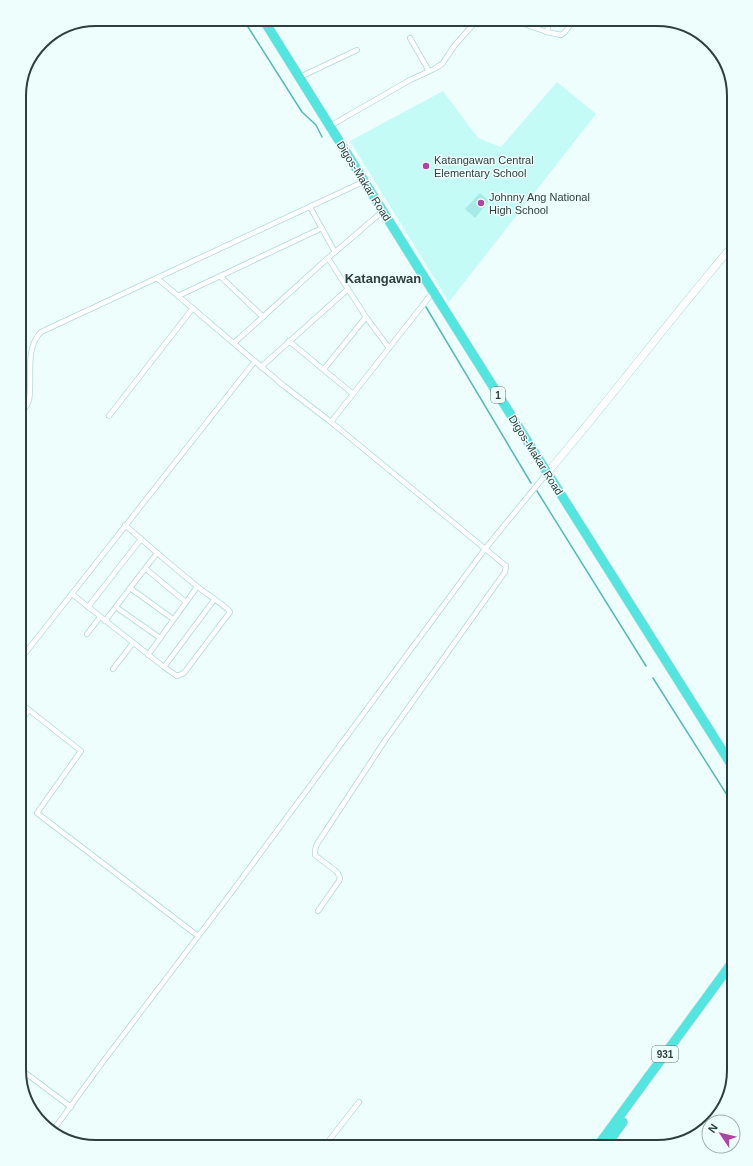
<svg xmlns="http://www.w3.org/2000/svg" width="753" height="1166" viewBox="0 0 753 1166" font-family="Helvetica,sans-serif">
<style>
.built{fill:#c4fbf7}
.green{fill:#a6ebe8}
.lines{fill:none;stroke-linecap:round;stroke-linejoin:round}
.stream{stroke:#54bbb7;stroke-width:1.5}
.street-casing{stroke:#afdad8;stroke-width:6}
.secondary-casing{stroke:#afdad8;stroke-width:8}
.highway-casing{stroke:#d5d9d8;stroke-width:10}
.street{stroke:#fff;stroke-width:4.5}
.secondary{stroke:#fff;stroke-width:7}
.highway{stroke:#53e6e1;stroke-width:9}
.poi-dot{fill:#ae44a5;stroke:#edfefd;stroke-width:1.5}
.labels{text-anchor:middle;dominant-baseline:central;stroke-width:3;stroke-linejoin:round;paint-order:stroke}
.shield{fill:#edfefd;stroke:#677877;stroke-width:1}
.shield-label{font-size:10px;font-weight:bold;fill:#2d3f3e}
.poi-label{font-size:11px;fill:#2d3f3e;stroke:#edfefd;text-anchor:start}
.street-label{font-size:11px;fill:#2d3f3e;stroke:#edfefd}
.quarter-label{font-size:13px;font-weight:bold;fill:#2d3f3e;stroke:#edfefd}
.rim{fill:none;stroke:#2d3f3e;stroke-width:2}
</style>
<rect width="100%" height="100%" fill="#edfefd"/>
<path class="built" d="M557,82L596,114L449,302L350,141L443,91L478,138L501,147Z"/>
<path class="green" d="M480,193L489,201L475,218L465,209Z"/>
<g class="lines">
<g class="stream">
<path d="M243,19L302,112L316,125L322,137"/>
<path d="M426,307L531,483"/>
<path d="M537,491L646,666"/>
<path d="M653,678L734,806"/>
</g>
<defs>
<g id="street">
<path d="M510,19L547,32L550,19"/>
<path d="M547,32L561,35L565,32L574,19"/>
<path d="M410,38L429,71"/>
<path d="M300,77L357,50"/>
<path d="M330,126L410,80L434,69L442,64L455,45L478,19"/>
<path d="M310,207L335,252"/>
<path d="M328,258L366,317L389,348"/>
<path d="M220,276L263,317"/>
<path d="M157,278L284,386L331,422L506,566L505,572L386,739L317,844L315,850V855L337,872L340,878L339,881L318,911"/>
<path d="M178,296L322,228"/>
<path d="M289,341L353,394"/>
<path d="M234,343L328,258L383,211"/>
<path d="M261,367L348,289"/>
<path d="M324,369L366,317"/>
<path d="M19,407L27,405"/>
<path d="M19,416L27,405L29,400C33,378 24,349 41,332L365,181"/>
<path d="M109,416L193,308"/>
<path d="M331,422L433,292"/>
<path d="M146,569L186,602"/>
<path d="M130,588L173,619"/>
<path d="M72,594L164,667L177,676L184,673L230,612C226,606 205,593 198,587C173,567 149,546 125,525"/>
<path d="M88,607L141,539"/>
<path d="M116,607L160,638"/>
<path d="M105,621L157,553"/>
<path d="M87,634L100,617"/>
<path d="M148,655L197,587"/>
<path d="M19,661L255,361"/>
<path d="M164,667L214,600"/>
<path d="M113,669L133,643"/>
<path d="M19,702L81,751L37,813L198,936"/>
<path d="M19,723L29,710"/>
<path d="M24,1072L71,1107"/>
<path d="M52,1132L99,1067L231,893L485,549L547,473"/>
<path d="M324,1147L359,1102"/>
</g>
<path id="secondary" d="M547,473C611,398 670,319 734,244"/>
<g id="highway">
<path d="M263,19L419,269L734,769"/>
<path d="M597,1147L734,960"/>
<path d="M605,1147L623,1122"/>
</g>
</defs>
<use href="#street" class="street-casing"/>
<use href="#secondary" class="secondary-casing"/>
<use href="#highway" class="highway-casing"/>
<use href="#street" class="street"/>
<use href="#secondary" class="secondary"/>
<use href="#highway" class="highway"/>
</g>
<g class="poi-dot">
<circle cx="426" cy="166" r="4"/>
<circle cx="481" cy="203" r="4"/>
</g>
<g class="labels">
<g class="shield">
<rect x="491" y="387" width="14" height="16" rx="3"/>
<rect x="652" y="1046" width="26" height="16" rx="3"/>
</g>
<g class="shield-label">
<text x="498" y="395">1</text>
<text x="665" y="1054">931</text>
</g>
<g class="poi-label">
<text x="434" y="160">Katangawan Central<tspan x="434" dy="13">Elementary School</tspan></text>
<text x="489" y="197">Johnny Ang National<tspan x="489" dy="13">High School</tspan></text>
</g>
<g class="street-label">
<text transform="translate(364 181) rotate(58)">Digos-Makar Road</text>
<text transform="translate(536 455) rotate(58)">Digos-Makar Road</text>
</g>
<g class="quarter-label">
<text x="383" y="278">Katangawan</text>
</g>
</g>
<path d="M0 0H753V1166H0ZM96 26H657A70 70 0 0 1 727 96V1070A70 70 0 0 1 657 1140H96A70 70 0 0 1 26 1070V96A70 70 0 0 1 96 26Z" fill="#edfefd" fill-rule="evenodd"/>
<path class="rim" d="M96 26H657A70 70 0 0 1 727 96V1070A70 70 0 0 1 657 1140H96A70 70 0 0 1 26 1070V96A70 70 0 0 1 96 26Z"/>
<g transform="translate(721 1134) rotate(305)"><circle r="19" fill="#edfefd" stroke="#a0b2b1"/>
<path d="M0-3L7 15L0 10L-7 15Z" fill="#ae44a5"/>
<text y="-6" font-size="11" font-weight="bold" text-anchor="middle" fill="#2d3f3e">N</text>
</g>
</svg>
